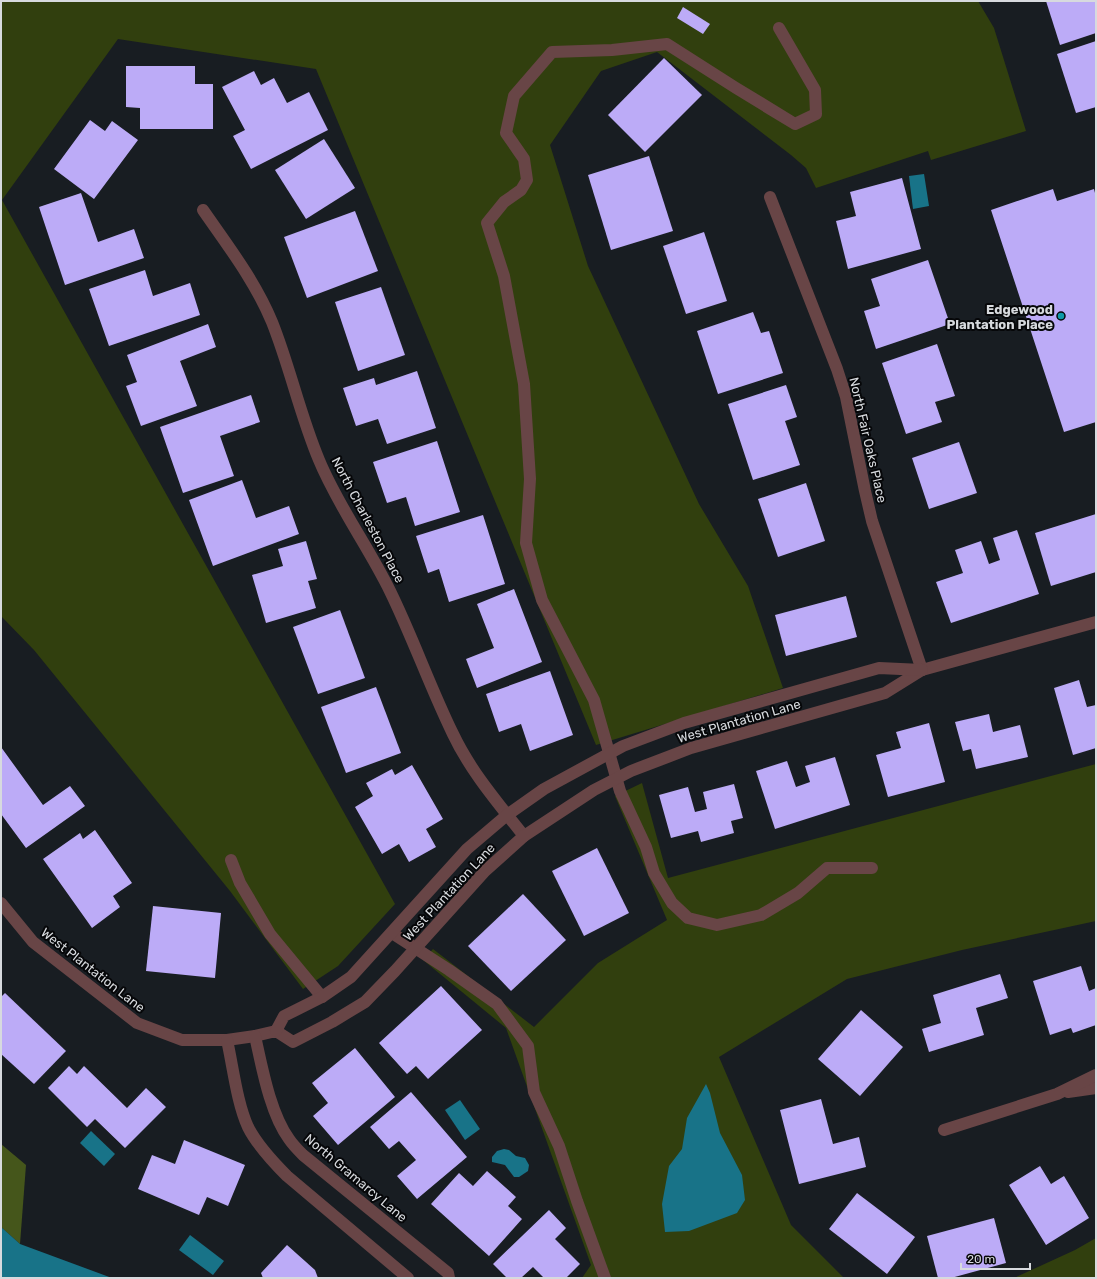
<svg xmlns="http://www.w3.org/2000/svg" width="1097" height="1279" viewBox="0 0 1097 1279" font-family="Rubik,sans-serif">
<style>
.green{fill:#313f0e}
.forest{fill:#45561b}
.water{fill:#187388}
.building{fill:#bcabf7}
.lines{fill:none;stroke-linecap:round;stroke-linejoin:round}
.lane{stroke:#684546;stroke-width:12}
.street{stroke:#684546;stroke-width:12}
.culture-dot{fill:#0f9aa8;stroke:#060709;stroke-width:1.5}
.labels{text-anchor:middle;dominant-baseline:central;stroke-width:4;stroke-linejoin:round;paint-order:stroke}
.poi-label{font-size:13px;font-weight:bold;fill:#d7dade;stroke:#060709;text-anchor:end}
.street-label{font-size:13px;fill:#d7dade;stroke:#060709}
</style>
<rect width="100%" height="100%" fill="#181d22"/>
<g class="green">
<path d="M1,1H978L994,28L1026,131L931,160L928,151L816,188L806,168L791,155L657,52L601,71L550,145L588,266L699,504L748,586L783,688L596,745L316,69L118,39L2,200L395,904L338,966L303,989L230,891L34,650L1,616Z"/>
<path d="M1096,764V921L962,950L847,979L719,1057L791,1225L844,1278H582L591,1265L506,1028L423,960L433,949L534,1027L598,963L667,920L615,796L642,783L668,878Z"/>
<path d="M1096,1238V1278H1014L1075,1250Z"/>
</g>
<path class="forest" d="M1,1144L26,1165L20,1244L1,1227Z"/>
<g class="water">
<path d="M924,174L929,206L913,209L909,176Z"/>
<path d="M706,1084L710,1093L720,1133L742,1175L745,1200L737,1213L689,1231L665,1232L662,1204L669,1166L682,1149L687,1118Z"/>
<path d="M460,1100L480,1129L465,1140L445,1110Z"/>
<path d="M91,1131L115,1154L104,1166L80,1143Z"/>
<path d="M504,1149L509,1150L516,1156L525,1158L529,1165L528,1171L519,1177H514L505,1165L492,1162V1157L497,1151Z"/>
<path d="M1,1227L20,1244L112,1278H1Z"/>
<path d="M190,1235L224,1261L213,1275L179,1250Z"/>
</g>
<g class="building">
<path d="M1046,1H1096V33L1060,45Z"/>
<path d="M683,7L710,24L703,34L677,18Z"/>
<path d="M1096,41V107L1076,113L1057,54Z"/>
<path d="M664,58L702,95L645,152L608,115Z"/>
<path d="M126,66H195V84H213V129H140V108L126,107Z"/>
<path d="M254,71L261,85L274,78L287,103L309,92L328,130L251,169L233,136L245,130L222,87Z"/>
<path d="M90,120L105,131L112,121L138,140L94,199L54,169Z"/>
<path d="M324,139L355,188L306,219L275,170Z"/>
<path d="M649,156L673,231L611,250L588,175Z"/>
<path d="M902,178L921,249L848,269L836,221L856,216L850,192Z"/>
<path d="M1053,189L1057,201L1094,189L1096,197V422L1064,432L991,210Z"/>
<path d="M81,193L98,242L134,229L144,258L65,285L39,207Z"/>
<path d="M355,211L378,271L307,298L284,237Z"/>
<path d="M704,232L727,301L686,314L663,246Z"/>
<path d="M928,260L950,324L876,349L864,311L880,306L871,279Z"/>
<path d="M145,270L153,296L190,283L200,315L109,346L89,289Z"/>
<path d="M381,287L405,355L358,371L335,302Z"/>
<path d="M753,312L761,333L769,331L783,373L718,394L697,331Z"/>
<path d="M208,324L216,347L180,361L197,406L141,426L126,386L137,382L127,355Z"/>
<path d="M937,344L955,396L935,402L942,422L906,434L882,363Z"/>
<path d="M417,371L436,428L387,444L378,419L356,426L343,388L374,378L376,385Z"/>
<path d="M786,385L797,417L785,421L800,465L753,480L728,404Z"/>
<path d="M251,395L260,422L220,436L234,476L183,493L160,427Z"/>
<path d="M437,441L460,512L415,526L406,497L387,503L373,462Z"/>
<path d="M959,442L977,493L929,509L912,458Z"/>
<path d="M242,480L256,518L289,506L299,534L213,566L189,500Z"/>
<path d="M806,483L825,541L778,557L758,499Z"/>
<path d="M1096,514V572L1051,586L1035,533Z"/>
<path d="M483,515L505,584L449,602L439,569L428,573L416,536Z"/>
<path d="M1017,530L1039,594L951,623L936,582L963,573L955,550L981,541L989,564L1000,560L993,538Z"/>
<path d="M306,541L317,579L308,581L316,608L266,623L252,575L283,566L278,549Z"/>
<path d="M514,589L542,662L477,688L466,659L494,648L477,604Z"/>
<path d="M846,596L857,637L786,656L775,615Z"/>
<path d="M340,610L365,678L318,694L293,627Z"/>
<path d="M550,671L573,735L530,751L521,724L499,732L486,694Z"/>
<path d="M1079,680L1087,707L1096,705V748L1073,755L1054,688Z"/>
<path d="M376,687L401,753L346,773L321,707Z"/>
<path d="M989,714L993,732L1020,725L1028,757L976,769L971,749L963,751L955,722Z"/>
<path d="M929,723L945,782L888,797L876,755L901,748L896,732Z"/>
<path d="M1,747L43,805L70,786L85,806L26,848L1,814Z"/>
<path d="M835,757L850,805L775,829L756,771L787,761L796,787L810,782L805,766Z"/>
<path d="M412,765L443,819L426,829L436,847L409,862L399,844L382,854L355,807L373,796L366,783L392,769L395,775Z"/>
<path d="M734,784L743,818L731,821L734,833L701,842L698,831L671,838L659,795L688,787L695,812L707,809L703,792Z"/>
<path d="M95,830L132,883L113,896L120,907L92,928L43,859L80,833L83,839Z"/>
<path d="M597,848L629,913L584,936L552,871Z"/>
<path d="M523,894L566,940L511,991L468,946Z"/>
<path d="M153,906L221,913L215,978L146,971Z"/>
<path d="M1081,966L1089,991L1096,988V1025L1073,1033L1071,1028L1050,1035L1033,981Z"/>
<path d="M1000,974L1008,998L976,1008L984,1035L929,1052L922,1029L941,1023L933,995Z"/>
<path d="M441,986L482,1030L428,1079L416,1066L407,1074L379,1043Z"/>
<path d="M5,993L66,1051L34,1084L1,1054V997Z"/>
<path d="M861,1010L903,1047L860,1096L818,1059Z"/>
<path d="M355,1048L395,1097L338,1145L313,1116L328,1103L312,1083Z"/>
<path d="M69,1066L77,1074L84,1066L127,1108L146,1088L166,1107L125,1148L95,1119L87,1127L48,1088Z"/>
<path d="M411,1092L467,1157L417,1199L397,1176L416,1160L399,1141L389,1149L370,1127Z"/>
<path d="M821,1099L833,1144L859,1137L866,1167L799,1184L780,1110Z"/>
<path d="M184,1140L245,1165L228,1206L207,1197L199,1215L138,1189L152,1155L175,1164Z"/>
<path d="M1040,1166L1051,1184L1064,1176L1089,1218L1046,1245L1009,1185Z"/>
<path d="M487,1171L516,1197L508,1206L522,1219L489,1256L431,1204L459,1173L473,1186Z"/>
<path d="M857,1193L915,1237L887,1274L829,1229Z"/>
<path d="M549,1210L566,1228L555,1239L580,1264L566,1278H544L533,1267L521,1278H507L493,1264Z"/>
<path d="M994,1218L1006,1263L951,1278H938L927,1236Z"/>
<path d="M287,1245L315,1270L318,1278H263L261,1273Z"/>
</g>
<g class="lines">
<g class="lane">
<path d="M779,28L815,90L816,114L795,124L736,88L667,44L612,50L552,52L514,96L506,133L524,159L527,180L521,190L504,202L487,223L504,276L524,384L530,479L526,543L542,600L594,700L620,791L646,847L654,873L672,903L688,918L717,925L761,915L798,893L827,868H872"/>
<path d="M231,860L240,883L270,934L322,997"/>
<path d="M392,933L449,970L497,1004L528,1046L534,1092L559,1146L577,1201L605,1278"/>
</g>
<g class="street">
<path d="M770,197L837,369L846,397L865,491L872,521L922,670"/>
<path d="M203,210C228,246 255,281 272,322C290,367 300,415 319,460C338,506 368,546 390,591C413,638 430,687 453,734C471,772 498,803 524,836"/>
<path d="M1,903L33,942L137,1023L182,1040H227L255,1036L276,1031L293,1042L332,1022L365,1002L395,971L485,871L524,836L594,790L631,771L691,748L885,693L922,670L1096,622"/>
<path d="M276,1031L284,1016L322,997L351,977L467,849L507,815L544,789L623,746L684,723L879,668L922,670"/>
<path d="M255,1036C262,1067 270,1113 289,1139C293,1145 298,1150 303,1155L448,1273L449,1278"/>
<path d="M227,1040C233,1067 237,1103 248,1127C257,1145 273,1162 287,1176L408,1278"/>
<path d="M1068,1092L1096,1088"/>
<path d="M944,1130L1057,1094L1096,1075"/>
</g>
</g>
<circle class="culture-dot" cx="1061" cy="316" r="4"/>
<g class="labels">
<g class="poi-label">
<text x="1053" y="309">Edgewood<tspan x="1053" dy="15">Plantation Place</tspan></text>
</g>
<g class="street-label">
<text transform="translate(868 440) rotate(77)">North Fair Oaks Place</text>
<text transform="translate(368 520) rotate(62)">North Charleston Place</text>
<text transform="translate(739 721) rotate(-16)">West Plantation Lane</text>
<text transform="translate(449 892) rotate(-47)">West Plantation Lane</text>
<text transform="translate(93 970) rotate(38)">West Plantation Lane</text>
<text transform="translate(356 1178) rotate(40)">North Gramarcy Lane</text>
</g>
</g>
<rect width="1097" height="1279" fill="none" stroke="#d7dade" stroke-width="4"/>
<path d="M961 1263v6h69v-6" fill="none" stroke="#d7dade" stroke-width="2"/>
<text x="967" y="1263" font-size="12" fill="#d7dade" stroke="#060709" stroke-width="3" paint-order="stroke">20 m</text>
</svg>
